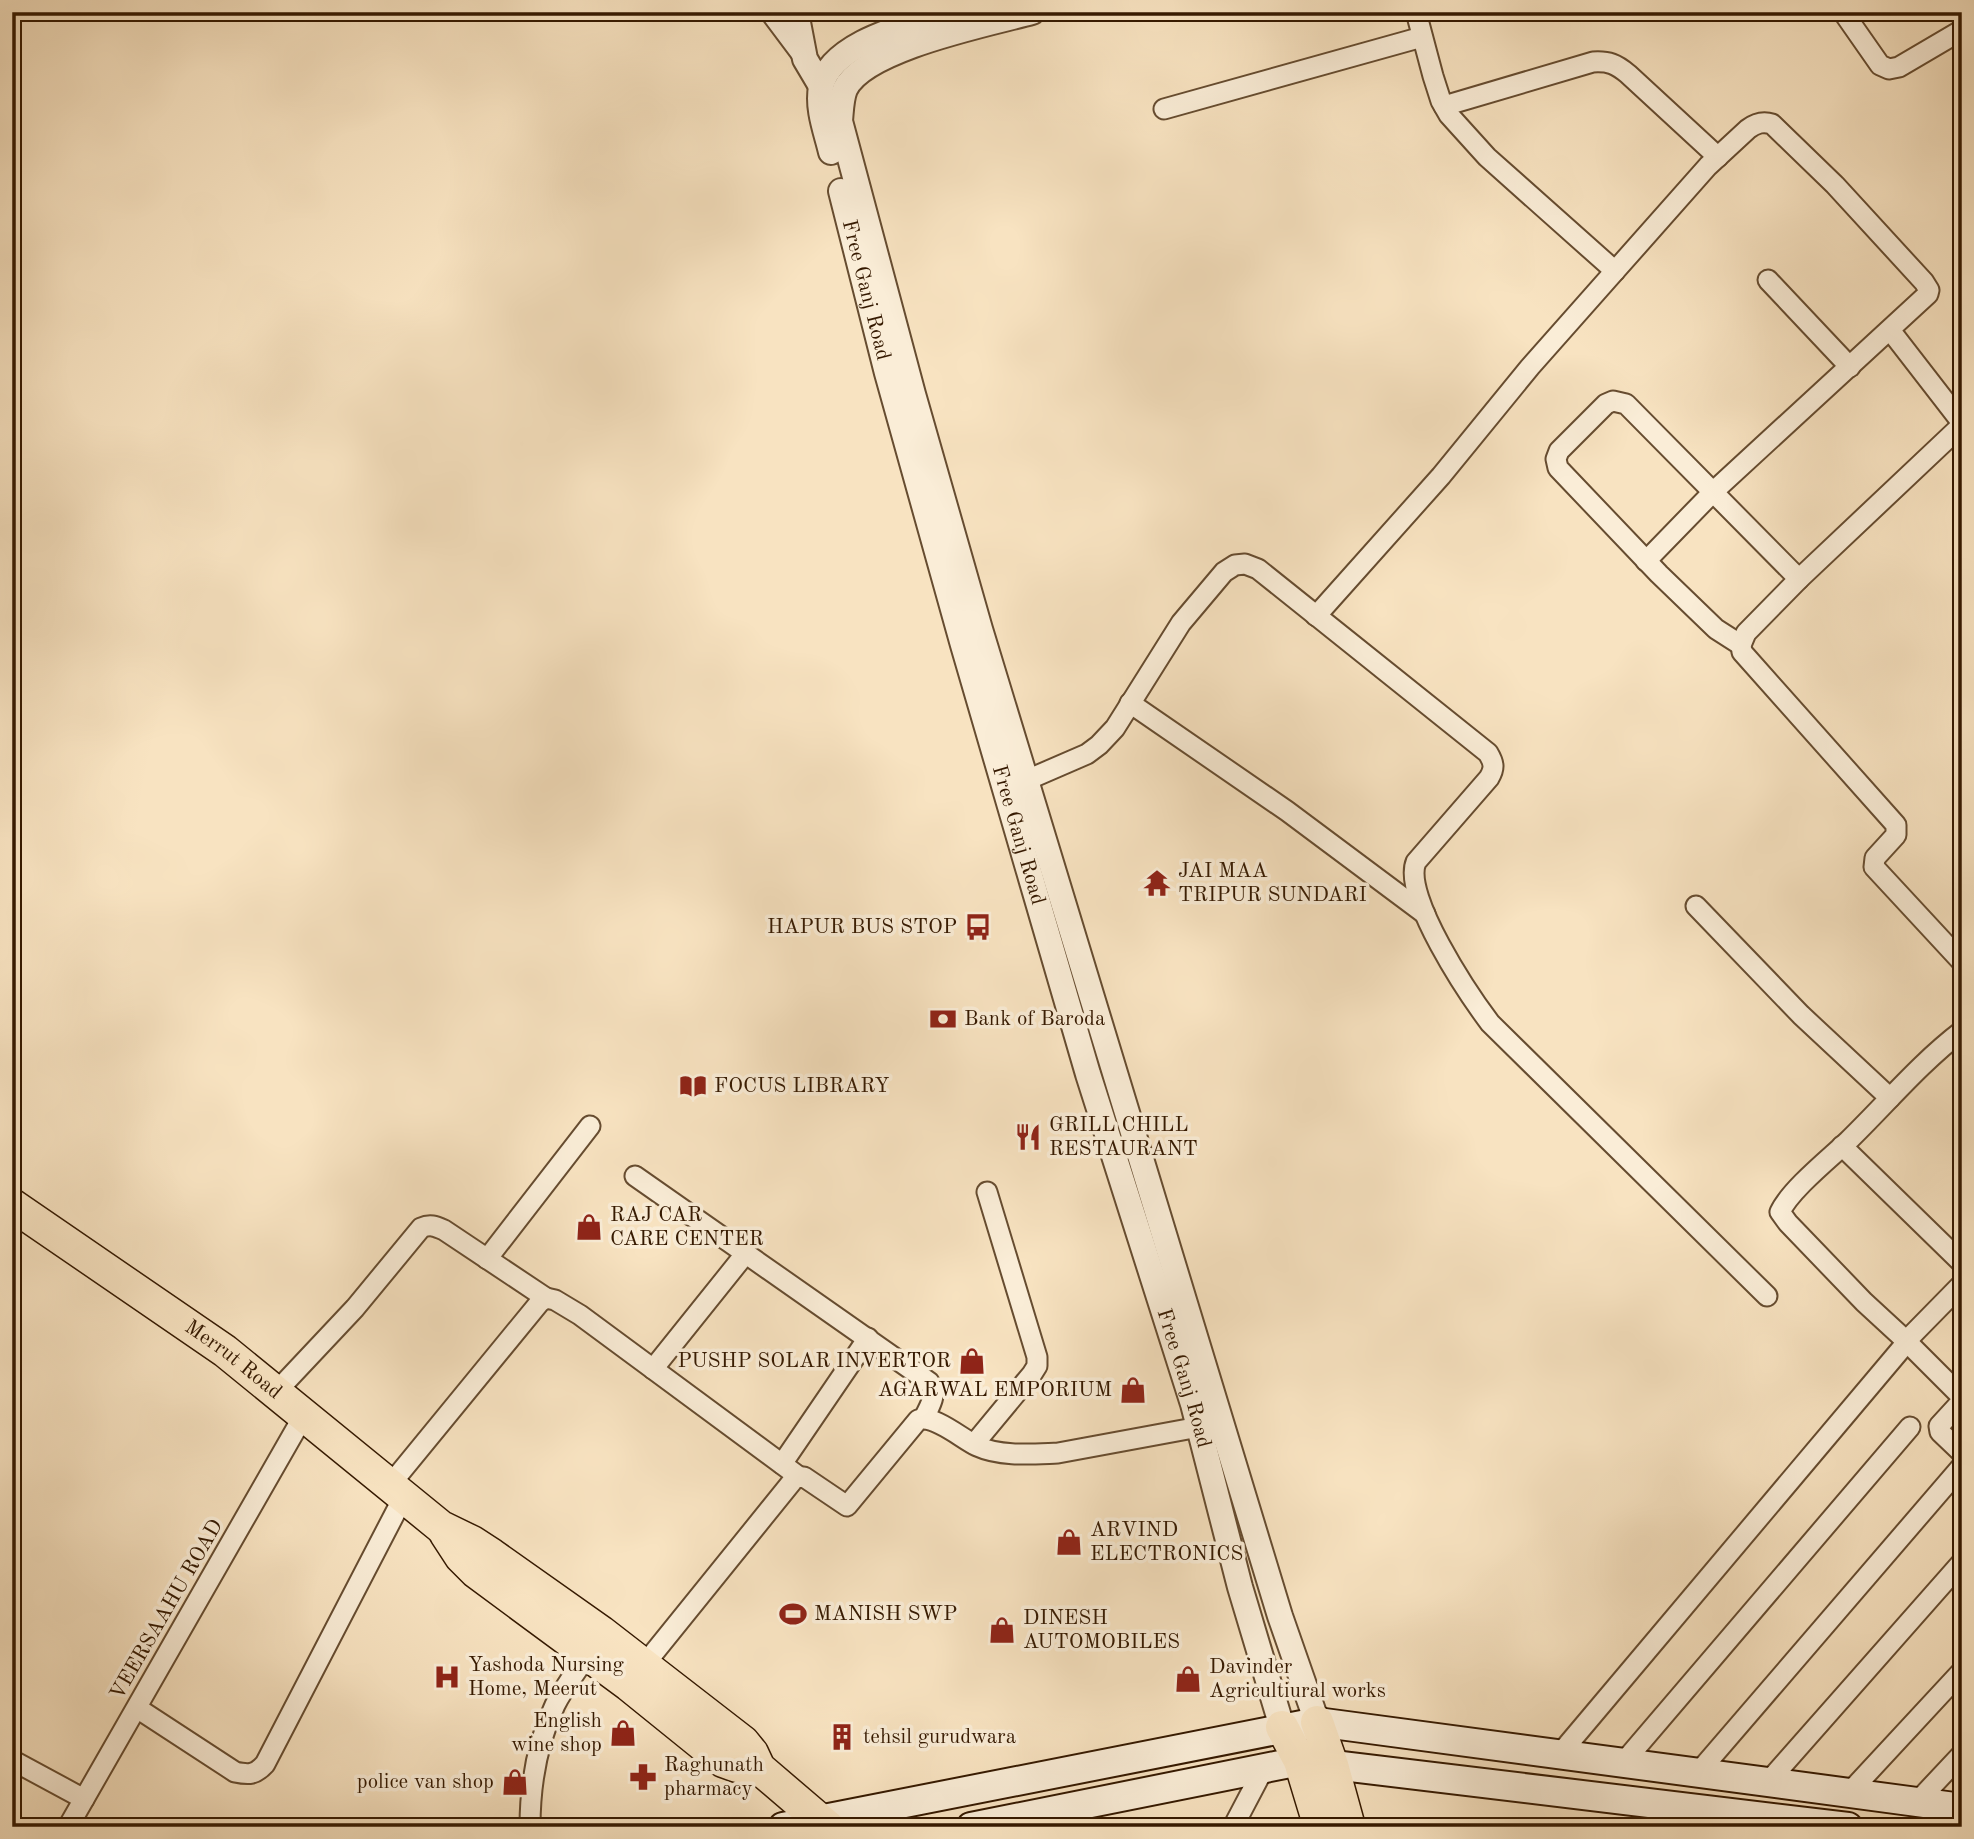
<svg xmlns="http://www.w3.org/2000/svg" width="1974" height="1839" viewBox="0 0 1974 1839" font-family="'Old Standard TT',serif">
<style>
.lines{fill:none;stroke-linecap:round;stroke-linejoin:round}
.minor-casing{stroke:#664c30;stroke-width:23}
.tertiary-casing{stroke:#664c30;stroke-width:28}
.secondary-casing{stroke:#351900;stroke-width:32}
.primary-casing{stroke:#351900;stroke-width:35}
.minor{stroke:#faedd7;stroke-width:19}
.tertiary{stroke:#faedd7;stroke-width:24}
.secondary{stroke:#faedd7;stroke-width:28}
.primary{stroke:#f8e3c1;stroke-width:32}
.labels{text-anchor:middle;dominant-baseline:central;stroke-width:7;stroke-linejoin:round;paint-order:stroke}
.street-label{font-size:21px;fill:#351900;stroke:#faedd7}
.poi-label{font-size:21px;fill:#351900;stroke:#faedd7;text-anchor:start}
</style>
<rect width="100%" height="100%" fill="#f8e3c1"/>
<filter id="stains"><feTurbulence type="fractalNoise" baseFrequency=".00286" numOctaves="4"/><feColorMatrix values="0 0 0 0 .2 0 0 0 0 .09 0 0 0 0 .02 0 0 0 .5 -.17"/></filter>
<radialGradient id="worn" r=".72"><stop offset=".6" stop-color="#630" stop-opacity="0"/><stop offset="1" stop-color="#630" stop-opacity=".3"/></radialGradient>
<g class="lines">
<defs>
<g id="minor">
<path d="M770,12L803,56"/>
<path d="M1416,12L1433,76L1441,101L1449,115L1487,157L1615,271"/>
<path d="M1843,12L1880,65L1889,69L1899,67L1962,30"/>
<path d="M1444,106L1593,62C1609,61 1616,64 1628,74L1718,157"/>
<path d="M1164,109L1422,37"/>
<path d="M1768,280L1850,367"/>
<path d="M1890,330L1962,423"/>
<path d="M1962,425L1799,579L1746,633L1741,645L1742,652L1896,825V835L1875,858L1874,867L1962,962"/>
<path d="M1316,616L1441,476L1530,367L1615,271L1708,166L1748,129C1756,123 1763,121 1772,124L1835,185L1924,282L1929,290L1928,294L1714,491L1646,561"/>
<path d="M1741,645L1716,629L1659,574L1558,468L1556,459L1559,451L1606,404L1613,401L1626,404L1799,579"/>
<path d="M1130,703L1287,811L1425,914"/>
<path d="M1027,780L1087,754L1099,745L1115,728L1181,623L1224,572L1235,565L1245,564L1258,569L1488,753C1494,763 1495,768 1489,778L1416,862C1402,896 1469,995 1490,1023L1767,1296"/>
<path d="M1696,906L1801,1015L1890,1098"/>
<path d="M1962,1031C1920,1063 1886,1104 1848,1141C1830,1158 1790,1190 1780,1212L1788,1223L1864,1302L1902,1337H1910L1962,1284"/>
<path d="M1842,1146L1962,1263"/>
<path d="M635,1176L929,1382C938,1395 930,1405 924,1418"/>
<path d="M487,1259L590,1126"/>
<path d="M1902,1337L1961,1396V1402L1939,1426L1940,1432L1962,1453"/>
<path d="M653,1369L746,1253"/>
<path d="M276,1392L355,1308L421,1228C430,1224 435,1226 444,1230L546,1298"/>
<path d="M974,1444L1032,1374L1037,1366V1357L987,1192"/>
<path d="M782,1464L868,1338"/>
<path d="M390,1485L540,1302L546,1298L555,1300L580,1315L798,1476"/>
<path d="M644,1665L795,1478L804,1477L847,1506L918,1420C934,1414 962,1439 977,1446C1001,1457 1032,1454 1058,1453L1199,1427"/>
<path d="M137,1708L235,1772C249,1775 255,1775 265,1764L404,1496"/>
<path d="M1559,1755L1907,1342"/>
<path d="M12,1760L84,1799"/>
<path d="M1623,1763L1910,1427"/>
<path d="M1697,1774L1962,1466"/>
<path d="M1767,1783L1962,1562"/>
<path d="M1848,1794L1962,1671"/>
<path d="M1917,1802L1962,1754"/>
<path d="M68,1827L304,1415"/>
<path d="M530,1827C530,1785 537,1743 555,1705C564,1687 577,1671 588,1654"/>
<path d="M1233,1827L1264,1768"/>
</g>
<g id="tertiary">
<path d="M796,12L805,59L821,86"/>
<path d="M1032,12C988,24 865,48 845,89C841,99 841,111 840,121L913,394L980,629L1280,1616L1317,1722"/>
<path d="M831,152C826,131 817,109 821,87C831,42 910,25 948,12"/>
<path id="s1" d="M841,191L887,373L963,645L1088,1074L1193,1404L1240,1587L1282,1727"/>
</g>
<g id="secondary">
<path d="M783,1827L1317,1722L1962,1808"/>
<path d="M971,1827L1300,1761L1848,1827"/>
</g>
<g id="primary">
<path id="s2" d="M12,1205L225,1351L441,1527L472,1542L492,1555L601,1632L743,1742L752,1753L759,1768L828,1827"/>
<path d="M446,1534L461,1557L476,1572L629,1685L723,1761L737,1766L759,1768"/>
<path d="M1317,1722L1332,1765L1349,1827"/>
<path d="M1282,1727L1300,1761L1320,1827"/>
</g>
</defs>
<use href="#minor" class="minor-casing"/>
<use href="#tertiary" class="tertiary-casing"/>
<use href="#secondary" class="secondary-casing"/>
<use href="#primary" class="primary-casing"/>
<use href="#minor" class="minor"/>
<use href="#tertiary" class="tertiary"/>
<use href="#secondary" class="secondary"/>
<use href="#primary" class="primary"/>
</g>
<defs>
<symbol id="temple-bare" viewBox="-9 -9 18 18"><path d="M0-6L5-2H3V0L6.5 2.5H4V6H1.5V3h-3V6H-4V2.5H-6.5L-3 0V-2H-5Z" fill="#8f2418" stroke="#faedd7" stroke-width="2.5" paint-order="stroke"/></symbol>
<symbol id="bus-bare" viewBox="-9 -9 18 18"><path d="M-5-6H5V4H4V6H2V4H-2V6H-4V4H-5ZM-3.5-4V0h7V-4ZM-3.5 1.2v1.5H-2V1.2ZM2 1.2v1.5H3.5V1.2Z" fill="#8f2418" stroke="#faedd7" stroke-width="2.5" paint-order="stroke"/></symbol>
<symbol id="bank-bare" viewBox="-9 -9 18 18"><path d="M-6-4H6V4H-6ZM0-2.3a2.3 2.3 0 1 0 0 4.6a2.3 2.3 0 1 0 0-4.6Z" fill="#8f2418" stroke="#faedd7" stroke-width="2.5" paint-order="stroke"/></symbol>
<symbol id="library-bare" viewBox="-9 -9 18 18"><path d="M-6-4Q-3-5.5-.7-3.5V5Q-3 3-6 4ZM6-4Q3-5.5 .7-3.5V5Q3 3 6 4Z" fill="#8f2418" stroke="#faedd7" stroke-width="2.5" paint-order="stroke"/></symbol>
<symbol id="restaurant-bare" viewBox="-9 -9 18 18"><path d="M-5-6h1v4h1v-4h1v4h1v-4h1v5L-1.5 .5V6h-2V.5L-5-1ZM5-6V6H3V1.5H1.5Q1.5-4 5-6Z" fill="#8f2418" stroke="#faedd7" stroke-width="2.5" paint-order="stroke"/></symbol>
<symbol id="shop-bare" viewBox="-9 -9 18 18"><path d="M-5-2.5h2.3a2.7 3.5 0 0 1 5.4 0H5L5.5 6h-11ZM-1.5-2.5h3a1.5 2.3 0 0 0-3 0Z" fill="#8f2418" stroke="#faedd7" stroke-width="2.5" paint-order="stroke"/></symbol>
<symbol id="stadium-bare" viewBox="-9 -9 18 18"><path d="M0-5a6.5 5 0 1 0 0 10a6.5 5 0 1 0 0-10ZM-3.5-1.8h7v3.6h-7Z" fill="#8f2418" stroke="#faedd7" stroke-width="2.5" paint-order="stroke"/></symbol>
<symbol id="hospital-bare" viewBox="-9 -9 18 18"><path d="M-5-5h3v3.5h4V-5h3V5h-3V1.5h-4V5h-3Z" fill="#8f2418" stroke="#faedd7" stroke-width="2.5" paint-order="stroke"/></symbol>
<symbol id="building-bare" viewBox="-9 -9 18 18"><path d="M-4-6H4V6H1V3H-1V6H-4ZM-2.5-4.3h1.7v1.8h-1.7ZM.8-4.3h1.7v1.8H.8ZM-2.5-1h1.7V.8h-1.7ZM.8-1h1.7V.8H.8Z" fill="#8f2418" stroke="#faedd7" stroke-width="2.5" paint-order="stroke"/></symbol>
<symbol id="pharmacy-bare" viewBox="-9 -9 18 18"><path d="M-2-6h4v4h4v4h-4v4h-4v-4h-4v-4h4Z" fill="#8f2418" stroke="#faedd7" stroke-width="2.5" paint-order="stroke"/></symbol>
</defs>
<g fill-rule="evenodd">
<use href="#temple-bare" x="1138" y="864" width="38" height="38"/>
<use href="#bus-bare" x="959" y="908" width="38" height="38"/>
<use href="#bank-bare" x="924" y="1000" width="38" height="38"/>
<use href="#library-bare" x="674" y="1067" width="38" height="38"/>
<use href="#restaurant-bare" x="1009" y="1118" width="38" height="38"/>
<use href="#shop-bare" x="570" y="1208" width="38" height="38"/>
<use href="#shop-bare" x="953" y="1342" width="38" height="38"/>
<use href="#shop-bare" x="1114" y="1371" width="38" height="38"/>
<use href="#shop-bare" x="1050" y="1523" width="38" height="38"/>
<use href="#stadium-bare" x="774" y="1595" width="38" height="38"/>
<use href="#shop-bare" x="983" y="1611" width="38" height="38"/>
<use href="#hospital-bare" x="428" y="1658" width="38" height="38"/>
<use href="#shop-bare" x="1169" y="1660" width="38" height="38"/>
<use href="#shop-bare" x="604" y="1714" width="38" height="38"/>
<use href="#building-bare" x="823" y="1718" width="38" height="38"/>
<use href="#pharmacy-bare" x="624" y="1758" width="38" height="38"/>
<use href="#shop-bare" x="496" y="1763" width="38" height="38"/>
</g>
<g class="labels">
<g class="street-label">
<text stroke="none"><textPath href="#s1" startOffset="102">Free Ganj Road</textPath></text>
<text stroke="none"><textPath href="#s1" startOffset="668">Free Ganj Road</textPath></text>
<text stroke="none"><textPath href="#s2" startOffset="270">Merrut Road</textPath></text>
<text stroke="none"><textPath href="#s1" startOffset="1236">Free Ganj Road</textPath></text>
<text transform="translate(167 1610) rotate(-60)">VEERSAAHU ROAD</text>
</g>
<g class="poi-label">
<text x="1178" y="871">JAI MAA<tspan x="1178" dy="24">TRIPUR SUNDARI</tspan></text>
<text x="957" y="927" text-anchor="end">HAPUR BUS STOP</text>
<text x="964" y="1019">Bank of Baroda</text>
<text x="714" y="1086">FOCUS LIBRARY</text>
<text x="1049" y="1125">GRILL CHILL<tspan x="1049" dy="24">RESTAURANT</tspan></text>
<text x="610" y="1215">RAJ CAR<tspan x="610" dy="24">CARE CENTER</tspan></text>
<text x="951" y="1361" text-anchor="end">PUSHP SOLAR INVERTOR</text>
<text x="1112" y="1390" text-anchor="end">AGARWAL EMPORIUM</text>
<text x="1090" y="1530">ARVIND<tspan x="1090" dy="24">ELECTRONICS</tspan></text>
<text x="814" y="1614">MANISH SWP</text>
<text x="1023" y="1618">DINESH<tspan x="1023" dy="24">AUTOMOBILES</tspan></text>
<text x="468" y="1665">Yashoda Nursing<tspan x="468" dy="24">Home, Meerut</tspan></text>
<text x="1209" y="1667">Davinder<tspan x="1209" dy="24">Agricultiural works</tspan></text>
<text x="602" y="1721" text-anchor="end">English<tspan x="602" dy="24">wine shop</tspan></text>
<text x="863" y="1737">tehsil gurudwara</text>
<text x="664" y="1765">Raghunath<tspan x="664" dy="24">pharmacy</tspan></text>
<text x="494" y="1782" text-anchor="end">police van shop</text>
</g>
</g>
<rect width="1974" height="1839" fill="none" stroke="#f8e3c1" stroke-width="42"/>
<rect x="14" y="14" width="1946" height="1811" fill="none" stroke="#351900" stroke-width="3.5"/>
<rect x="21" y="21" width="1932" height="1797" fill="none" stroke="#351900" stroke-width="2"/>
<rect width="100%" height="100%" filter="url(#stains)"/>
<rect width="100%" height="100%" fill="url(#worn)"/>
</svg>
